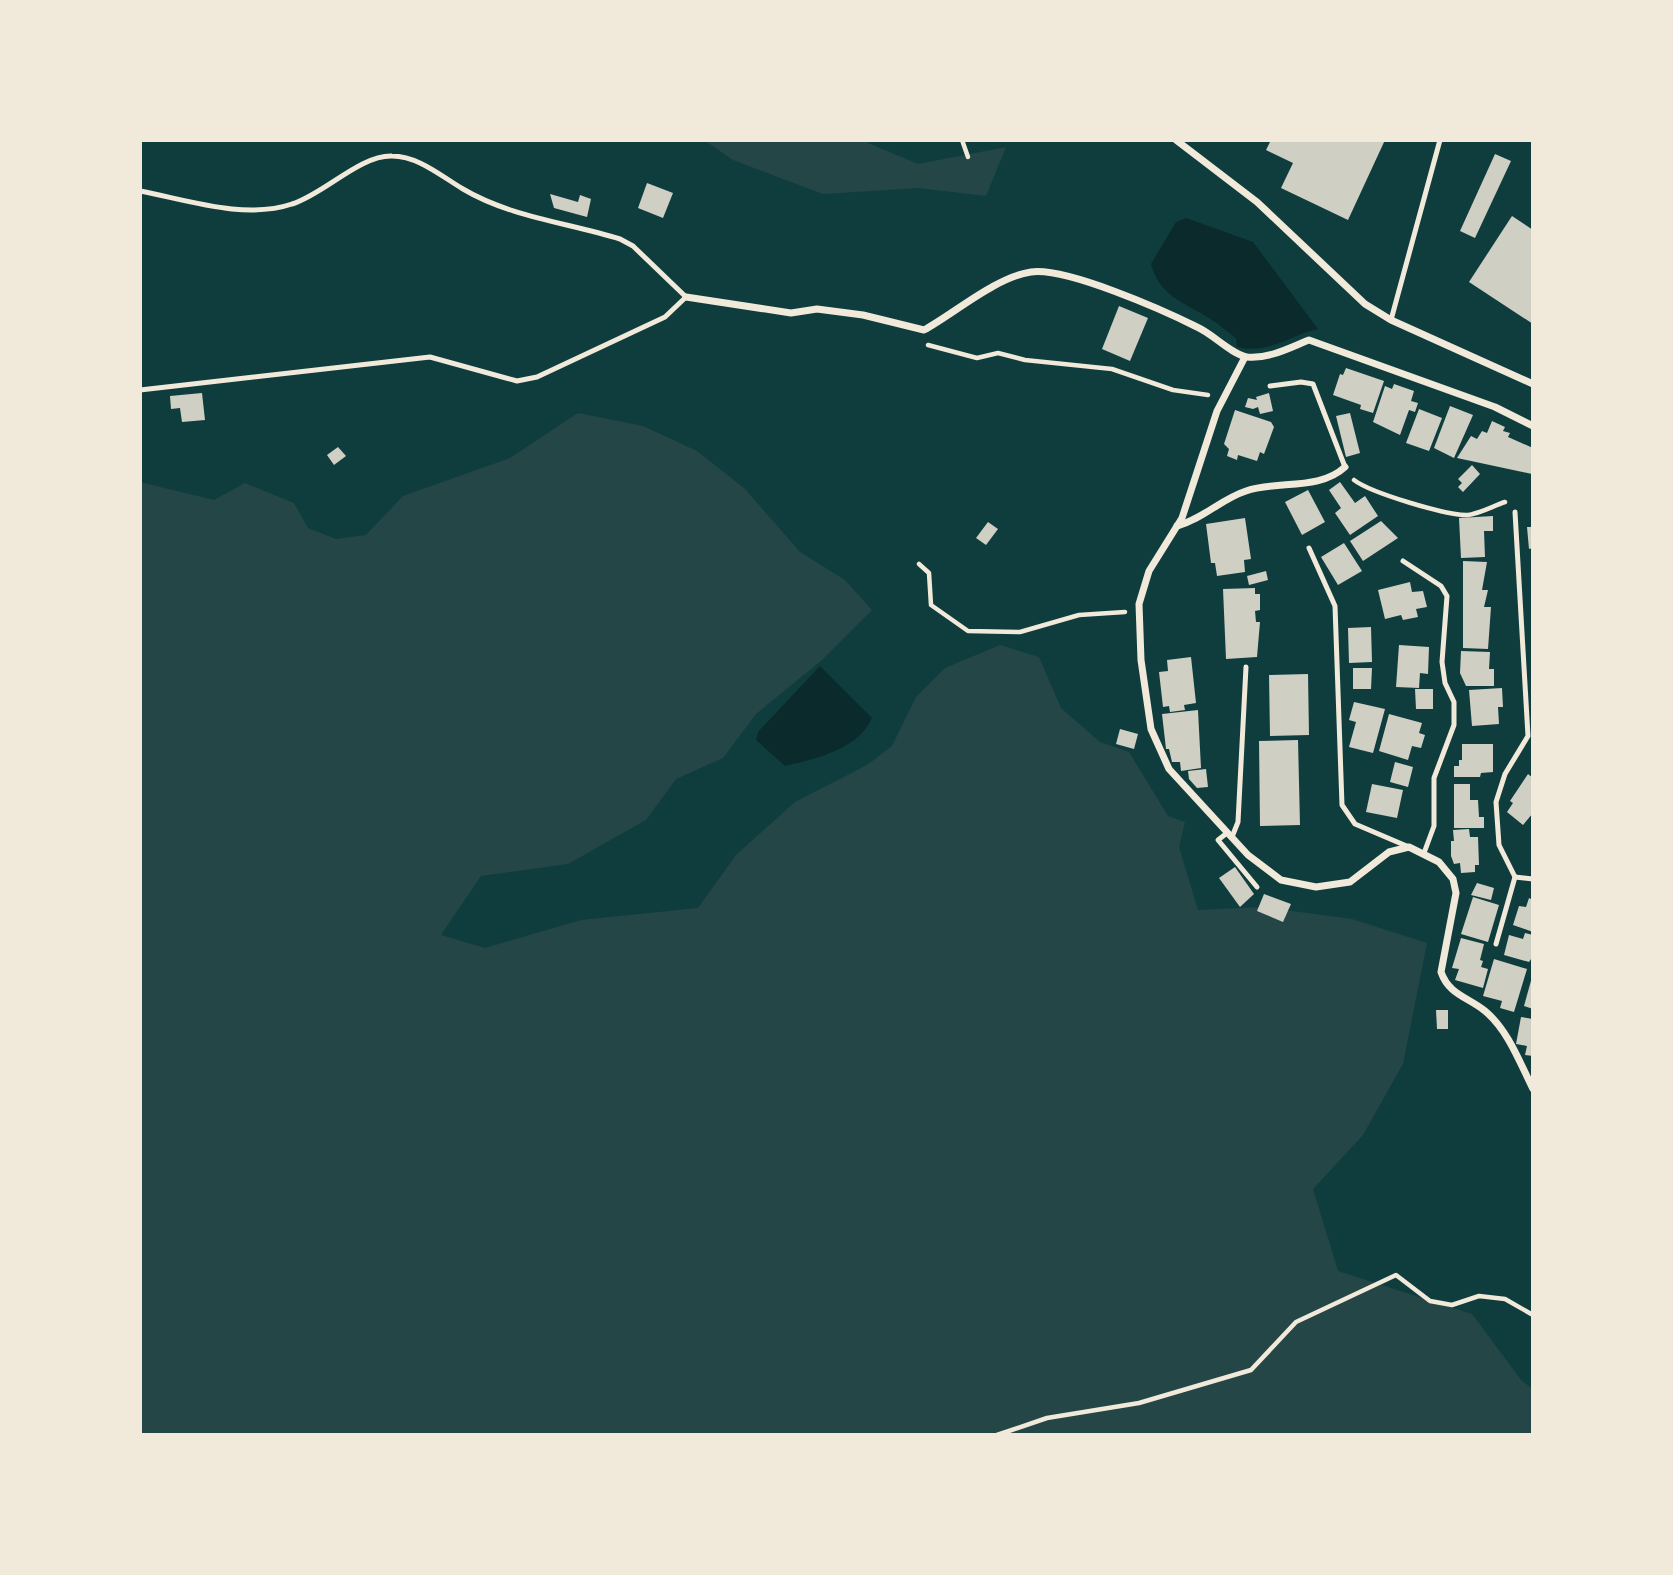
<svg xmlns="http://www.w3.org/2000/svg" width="1673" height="1575" viewBox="0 0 1673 1575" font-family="Literata,serif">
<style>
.green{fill:#244646}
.water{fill:#0a2a2b}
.building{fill:#cfcfc3}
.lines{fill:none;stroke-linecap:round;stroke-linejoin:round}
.path{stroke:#f1e9da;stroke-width:4.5}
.service{stroke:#f1e9da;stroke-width:5}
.minor{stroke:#f1e9da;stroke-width:7}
</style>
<rect width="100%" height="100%" fill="#0f3d3e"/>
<g class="green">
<path d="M704,140H861L918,164L1006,147L986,196L918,188L823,194L733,160Z"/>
<path d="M578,413L643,426L697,451L744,488L800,552L845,580L872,610L822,660L756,714L723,758L676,779L646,820L568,864L481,876L441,935L485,948L581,920L698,908L736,855L795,802L867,765L892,746L916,697L945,668L1000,645L1039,657L1061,708L1100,742L1129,752L1168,816L1185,822L1179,847L1198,910L1263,907L1352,919L1427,943L1403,1064L1363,1135L1313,1189L1338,1271L1472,1314L1522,1381L1533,1389V1435H140V482L214,500L245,483L294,503L308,528L336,539L366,535L403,496L510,458Z"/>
</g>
<g class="water">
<path d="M1186,218L1253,242L1318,329C1290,335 1268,355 1237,347L1236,338C1225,330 1215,321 1204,315C1180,301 1159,294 1151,264L1176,222Z"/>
<path d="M820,666L872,718C859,749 815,759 785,766L756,740L758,732Z"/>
</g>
<g class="building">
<path d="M1271,140H1385L1348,220L1281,188L1293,163L1266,150Z"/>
<path d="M1495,154L1511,161L1475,238L1460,231Z"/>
<path d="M647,183L673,193L663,218L638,208Z"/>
<path d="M550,194L578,202L580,195L591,199L587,217L554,208Z"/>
<path d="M1512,216L1533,230V324L1469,282Z"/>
<path d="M1119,306L1148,318L1130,361L1102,349Z"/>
<path d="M1346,368L1384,381L1373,413L1360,409L1361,405L1333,395L1340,374L1343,375Z"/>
<path d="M1394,384L1414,391L1411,401L1418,403L1415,412L1409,410L1400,435L1373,422L1385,386L1392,389Z"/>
<path d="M202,393L205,420L182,422L180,408L171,409L170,396Z"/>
<path d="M1269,393L1273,411L1260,414L1258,407L1253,409L1245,407L1248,398L1257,400L1256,397Z"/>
<path d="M1450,406L1473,415L1454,458L1434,448Z"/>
<path d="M1419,409L1442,418L1429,451L1406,443Z"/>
<path d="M1235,410L1271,422L1274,427L1264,454L1260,452L1257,461L1238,455L1237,460L1227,456L1229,449L1224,444Z"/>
<path d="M1350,413L1360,453L1346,457L1336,416Z"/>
<path d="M1492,421L1505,427L1503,431L1510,433L1508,437L1533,448L1532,474L1457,458L1471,436L1477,439L1482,431L1487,433Z"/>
<path d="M338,447L346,456L334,465L327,455Z"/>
<path d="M1472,465L1480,474L1463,492L1458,487L1462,483L1458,479Z"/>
<path d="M1340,482L1355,503L1365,496L1378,516L1350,535L1335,513L1341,508L1329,490Z"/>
<path d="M1308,490L1325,522L1302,535L1285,502Z"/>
<path d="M1493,516V531H1484L1485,557L1461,558L1459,518Z"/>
<path d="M1245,518L1251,559L1244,560L1245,572L1217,576L1215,563H1211L1206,524Z"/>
<path d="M1381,521L1398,538L1363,561L1350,541Z"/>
<path d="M988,522L998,529L986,545L976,538Z"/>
<path d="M1527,527H1533V548L1529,549Z"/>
<path d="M1344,543L1362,571L1338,585L1321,557Z"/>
<path d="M1463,561L1487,562L1482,590H1488L1484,607H1491L1488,649L1463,648Z"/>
<path d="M1266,571L1268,580L1249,585L1247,576Z"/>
<path d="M1410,582L1412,592L1423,591L1427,607L1416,609L1418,617L1403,620L1401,615L1385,619L1378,590Z"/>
<path d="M1255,588V594H1260V610L1255,611L1256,622H1260L1257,657L1226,659L1223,589Z"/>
<path d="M1371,627L1372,662L1349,663L1348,628Z"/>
<path d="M1399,645L1429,647L1428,674L1420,673L1419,688L1396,687Z"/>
<path d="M1461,651L1490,652L1489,669H1494V686H1466L1460,673Z"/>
<path d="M1191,657L1196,703L1184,705L1185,710L1170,712L1169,706L1163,707L1159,672L1168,671L1167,660Z"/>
<path d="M1353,668H1372L1371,689H1353Z"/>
<path d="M1308,674L1309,735L1270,736L1269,675Z"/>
<path d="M1502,688L1503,707H1498L1499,724L1472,726L1469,690Z"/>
<path d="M1415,689H1433V709H1416Z"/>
<path d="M1354,702L1385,709L1373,753L1349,747L1356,722L1349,720Z"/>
<path d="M1198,710L1201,768L1181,771L1180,762H1172L1169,749H1166L1162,714Z"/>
<path d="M1389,714L1422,723L1419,733L1425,735L1421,748L1412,746L1408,760L1379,751Z"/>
<path d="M1120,729L1138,734L1134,749L1116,744Z"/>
<path d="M1298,740L1300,825L1260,826L1259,741Z"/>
<path d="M1462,744H1493V772L1481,773L1480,777H1454V766H1459V760H1462Z"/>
<path d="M1395,762L1413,767L1408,787L1390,782Z"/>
<path d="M1206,769L1208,787L1197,788L1189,779L1188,771Z"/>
<path d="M1528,774L1533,778V813L1523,825L1507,812L1513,803L1510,801Z"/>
<path d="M1372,784L1403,790L1397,818L1366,812Z"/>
<path d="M1454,784H1470V800H1478L1479,817H1484V828H1454Z"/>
<path d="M1469,829L1470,837H1478L1479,865H1475V872L1461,873L1460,863L1454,864L1451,856V841H1454L1453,830Z"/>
<path d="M1235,867L1254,894L1240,907L1219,878Z"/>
<path d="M1477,883L1494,888L1491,900L1471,895Z"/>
<path d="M1264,894L1291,904L1283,922L1257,911Z"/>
<path d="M1473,897L1499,905L1488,942L1461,934Z"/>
<path d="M1529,898L1533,900V932L1513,925L1519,906L1526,907Z"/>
<path d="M1525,933L1533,935V956L1529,962L1504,955L1509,935L1523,939Z"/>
<path d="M1461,938L1484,944L1480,960L1483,961L1481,967L1488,969L1483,988L1455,980L1459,969L1452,968Z"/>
<path d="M1494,959L1527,969L1514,1012L1500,1008L1502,1001L1483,996Z"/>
<path d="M1532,977H1533V1009L1524,1006Z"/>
<path d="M1436,1010H1448V1029H1437Z"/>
<path d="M1521,1017L1533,1019V1056L1525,1055L1527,1046L1516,1044Z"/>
</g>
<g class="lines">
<g class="path">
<path d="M962,140L968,157"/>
<path d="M928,345L977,358L998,353L1025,360L1112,369L1173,390L1208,395"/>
<path d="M1354,480C1371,493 1448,516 1468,515C1481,513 1493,506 1505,502"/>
<path d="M919,564L929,573L931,605L968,631L1020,632L1079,615L1125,612"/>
<path d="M997,1435L1047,1418L1139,1403L1251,1370L1296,1322L1396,1275L1430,1301L1452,1305L1479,1296L1505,1299L1533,1315"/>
</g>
<g class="service">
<path d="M140,191C187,200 245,220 292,204C324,194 360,155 392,156C418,156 441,176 463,189C510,217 569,223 620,239L633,246L686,297L665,317L537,377L517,381L430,357L140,390"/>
<path d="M1391,320L1440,140"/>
<path d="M1270,386L1301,382L1313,384L1345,467"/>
<path d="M1515,512L1528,736L1505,774L1496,802L1499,845L1515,877"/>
<path d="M1309,548L1335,606L1342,805L1355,824L1409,847"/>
<path d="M1403,561L1441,586L1447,596L1442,662L1445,683L1454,702V725L1434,778V826L1424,853"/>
<path d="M1227,833L1218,840L1257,887"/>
<path d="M1232,837L1238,822L1246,667"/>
<path d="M1496,944L1515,877L1533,879"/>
</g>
<g class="minor">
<path d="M1176,140L1257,202L1365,304L1391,320L1533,384"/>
<path d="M686,297L791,313L817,309L863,315L924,330C955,313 996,277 1031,272C1066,267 1163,310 1197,327C1213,334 1231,354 1247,357C1269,359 1289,348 1309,340L1495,407L1533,426"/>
<path d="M1245,357L1217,411L1182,518L1149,571L1139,604L1141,660L1151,729L1169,769L1248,855L1281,880L1316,887L1350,882L1389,852L1409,847L1439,862L1453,879L1456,893L1441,972C1449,995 1468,997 1485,1011C1508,1030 1520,1063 1533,1089"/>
<path d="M1177,526C1203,519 1221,499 1246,491C1278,480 1319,491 1345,467"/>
</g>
</g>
<rect width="1673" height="1575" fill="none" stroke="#f1e9da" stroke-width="284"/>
</svg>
